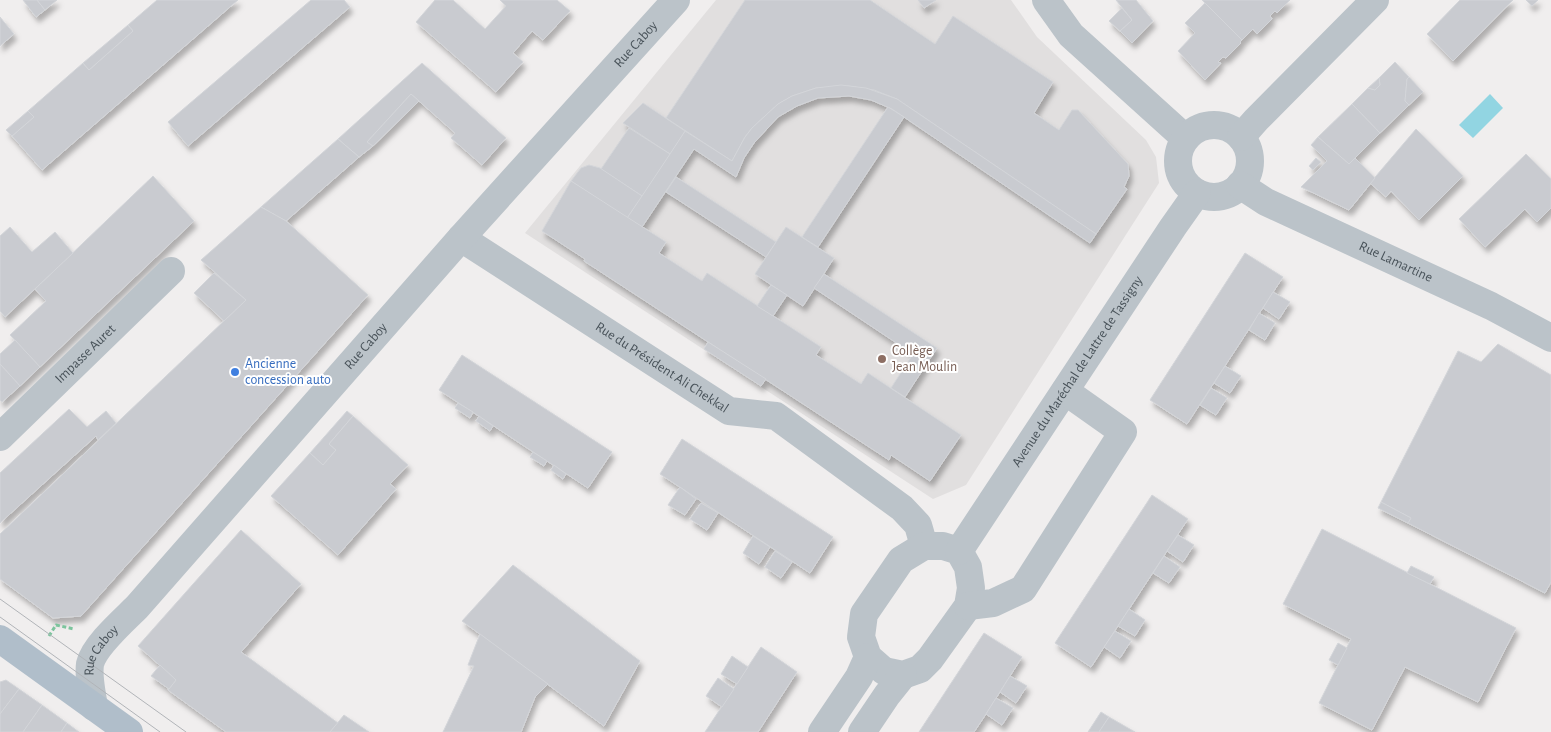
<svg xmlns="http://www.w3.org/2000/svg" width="1551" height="732" viewBox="0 0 1551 732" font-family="'Alegreya Sans',sans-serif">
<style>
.education{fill:#e1dfdf}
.water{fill:#92d5e2}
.building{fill:#c9cbd0;stroke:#d3d5d9;filter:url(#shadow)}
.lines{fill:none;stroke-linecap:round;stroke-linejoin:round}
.path{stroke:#7cc49d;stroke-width:3;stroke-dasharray:4 2.5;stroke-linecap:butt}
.minor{stroke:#bbc3c9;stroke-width:28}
.major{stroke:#b0beca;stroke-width:28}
.tram{stroke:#b1b4b8;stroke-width:1}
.education-dot{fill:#8d6e63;stroke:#fff;stroke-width:2}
.shop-dot{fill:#3f7fe0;stroke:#fff;stroke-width:2}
.labels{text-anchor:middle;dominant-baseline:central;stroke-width:4;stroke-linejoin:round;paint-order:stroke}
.street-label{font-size:14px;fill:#485259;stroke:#fff}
.education-label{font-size:14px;fill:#785e54;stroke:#fff;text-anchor:start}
.shop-label{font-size:14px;fill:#366cbe;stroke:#fff;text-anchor:start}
</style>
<defs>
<filter id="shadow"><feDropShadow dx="3" dy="5.5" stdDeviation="2.5" flood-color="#0004"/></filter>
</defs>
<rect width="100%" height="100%" fill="#f0eeee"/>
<path class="education" d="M716,0H1011L1037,37L1146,140L1156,157L1159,183L966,485L933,499L525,233Z"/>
<path class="water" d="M1490,94L1503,108L1473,138L1459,125Z"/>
<g class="building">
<path d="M23,0H37L45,10L36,17Z"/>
<path d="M37,0H57L45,10Z"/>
<path d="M157,0H238L42,170L12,136L34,117L28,111L83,63L89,70L133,31L128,25Z"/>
<path d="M311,0H344L350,7L188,146L168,122Z"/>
<path d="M435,0H453L485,29L506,6L500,0H557L570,11L543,40L532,31L513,53L523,62L496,92L416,22Z"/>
<path d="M745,0H870L935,44L953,16L1053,82L1034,113L1059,130L1072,110H1078L1128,164L1129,176L1124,187L1127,189L1096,234L897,99L874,90L849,86L816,88L792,96L778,104L752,128L745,137L732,161L666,118Z"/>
<path d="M918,0H936L924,8Z"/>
<path d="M1116,0H1136L1153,21L1132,43L1120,31L1132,20Z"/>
<path d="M1202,0H1290L1277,13L1275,11L1270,16L1272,19L1257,34L1253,29L1242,40Z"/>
<path d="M1460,0H1513L1453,61L1427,34Z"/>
<path d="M1526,0H1538L1532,6Z"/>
<path d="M1205,3L1242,40L1240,42L1241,43L1226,58L1223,57L1218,62L1221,63L1205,80L1178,51L1195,33L1185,23Z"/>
<path d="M1122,8L1132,20L1120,31L1109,21Z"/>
<path d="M0,17L14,34L0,46Z"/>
<path d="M128,25L133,31L89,70L83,63Z"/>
<path d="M1395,62L1409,77L1407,79L1405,101L1409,105L1380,133L1352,104L1368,88L1375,90L1380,85L1379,78Z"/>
<path d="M422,63L506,138L482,165L451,138L455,133L411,94L367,142L373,146L359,157L338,139Z"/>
<path d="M1409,77L1423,92L1409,105L1405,101L1407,79Z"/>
<path d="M1379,78L1380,85L1375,90L1368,88Z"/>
<path d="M841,85L866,88L897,99L1096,234L1090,243L892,109L871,100L849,96L818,98L797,106L778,117L754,143L744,158L736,177L694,149L642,227L627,218L685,131L732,161L745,137L752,128L778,104L792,96L816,88Z"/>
<path d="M411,94L419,101L373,146L367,142Z"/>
<path d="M643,103L685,131L670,154L623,123Z"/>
<path d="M1352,104L1380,133L1349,164L1318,137Z"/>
<path d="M888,107L904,117L818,247L802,237Z"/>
<path d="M28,111L34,117L12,136L6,130Z"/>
<path d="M629,128L670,154L642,196L601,169Z"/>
<path d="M1416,129L1463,176L1419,220L1391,191L1386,197L1370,183Z"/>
<path d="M1318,137L1349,164L1355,158L1375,178L1349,210L1301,187L1327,161L1311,145Z"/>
<path d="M338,139L359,157L286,221L261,207Z"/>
<path d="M1526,154L1551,179V208L1537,222L1525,209L1485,247L1459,219Z"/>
<path d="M1316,158L1321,162L1313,170L1309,166Z"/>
<path d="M589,165L600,168L642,196L627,218L571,181L581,168Z"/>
<path d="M153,176L194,221L40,367L10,335L46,301L35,289Z"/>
<path d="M676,177L776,242L766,257L666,192Z"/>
<path d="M571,181L666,242L659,253L702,281L707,273L821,347L816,355L861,384L868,373L961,435L930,481L891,455L889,460L584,261L585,259L542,231Z"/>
<path d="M261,207L286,221L368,295L81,616L53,618L0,579V534L246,300L201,260Z"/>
<path d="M10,227L32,252L55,232L73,253L5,317L0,311V236Z"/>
<path d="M786,227L834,258L803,306L755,274Z"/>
<path d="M1245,253L1283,277L1187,424L1150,400Z"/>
<path d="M214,273L246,300L224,321L194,293Z"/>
<path d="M824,274L937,348L905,397L891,388L913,354L814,288Z"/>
<path d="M771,285L787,295L773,316L757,306Z"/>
<path d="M1273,292L1290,302L1279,319L1263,308Z"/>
<path d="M1259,313L1275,323L1265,340L1249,330Z"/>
<path d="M15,340L40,367L20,386L0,364V354Z"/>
<path d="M708,342L766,379L761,386L704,349Z"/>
<path d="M1498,344L1551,375V582L1545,593L1408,523L1411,518L1381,502L1458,351L1481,362Z"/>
<path d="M462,355L612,452L588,488L439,390Z"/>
<path d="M0,364L20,386L2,402L0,400Z"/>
<path d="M1225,366L1241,376L1230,393L1214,383Z"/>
<path d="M1211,388L1227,398L1216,415L1200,405Z"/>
<path d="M458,403L473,412L470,418L455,408Z"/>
<path d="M69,409L87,427L106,411L116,423L98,440L96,436L0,523V473Z"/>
<path d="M347,411L353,416L329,444L336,450L323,465L310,453Z"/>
<path d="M353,416L408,465L390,484L396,489L338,555L271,496L310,453L323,465L336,450L329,444Z"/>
<path d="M479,416L493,426L490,431L476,421Z"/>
<path d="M682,439L833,537L810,573L660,474Z"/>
<path d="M533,452L547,461L544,466L530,457Z"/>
<path d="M554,465L566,474L563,479L551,470Z"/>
<path d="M680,487L696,499L685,515L668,505Z"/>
<path d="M1152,495L1188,519L1091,667L1055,643Z"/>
<path d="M1381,502L1411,518L1408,523L1378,508Z"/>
<path d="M701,503L718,513L707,530L690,519Z"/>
<path d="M1322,529L1516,628L1478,702L1405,667L1372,730L1319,703L1351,639L1283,604Z"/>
<path d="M241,530L301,584L241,652L338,723L330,732H226L168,690L176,680L138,646Z"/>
<path d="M1178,535L1194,545L1183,562L1167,551Z"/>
<path d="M753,536L770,547L759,564L743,553Z"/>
<path d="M775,551L792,562L781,578L765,567Z"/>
<path d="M1164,556L1180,567L1169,583L1153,573Z"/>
<path d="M513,565L640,661L604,726L462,621Z"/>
<path d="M1411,566L1434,577L1430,584L1407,573Z"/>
<path d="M1129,609L1145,620L1135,636L1118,626Z"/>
<path d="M1115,631L1131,641L1120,658L1104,647Z"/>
<path d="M984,633L1022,657L986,714L974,732H919Z"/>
<path d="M480,634L548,684L535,697L521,732H443L474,666L468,665Z"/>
<path d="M1338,643L1347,648L1338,665L1329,660Z"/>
<path d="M761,647L797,672L758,732H705Z"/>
<path d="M732,656L748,667L737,684L721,674Z"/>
<path d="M160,665L176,680L169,689L151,676Z"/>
<path d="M1010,676L1027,686L1016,703L1000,692Z"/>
<path d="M718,678L734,689L722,707L706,696Z"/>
<path d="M6,680L19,689L0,714V682Z"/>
<path d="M19,689L42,705L23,732H0V714Z"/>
<path d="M996,698L1013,708L1002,725L986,714Z"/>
<path d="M42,705L67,723L61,732H23Z"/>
<path d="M1101,712L1109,717L1099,732H1088Z"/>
<path d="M344,715L369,732H330Z"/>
<path d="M1109,717L1135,732H1099Z"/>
<path d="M67,723L79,732H61Z"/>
</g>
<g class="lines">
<path class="path" d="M49,636L56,625L74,629"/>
<g class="minor">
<path d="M1046,0L1071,35L1185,138"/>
<circle cx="1214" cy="161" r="36"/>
<path d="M1241,137L1256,120L1375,0"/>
<path id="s1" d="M1240,185L1266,202L1491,306L1551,338"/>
<path id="s2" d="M461,238L729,411L776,416L902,508L918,525L924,546"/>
<path id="s3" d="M0,437L171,271"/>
<path d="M924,546H943L959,551L968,567L971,588L968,606L930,659L920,669L903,675L884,671L868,657L861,637L864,614L901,560Z"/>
<path id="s4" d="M959,551L1173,227L1197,193"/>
<path d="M968,606L993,603L1023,589L1123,432L1065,391"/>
<path id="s5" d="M94,707C92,693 88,678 90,664C94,646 124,620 137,607L461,238L676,0"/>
<path d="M822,732L859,677L868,657"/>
<path d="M862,732L887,695L903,675"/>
</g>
<path class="major" d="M0,639L129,732"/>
<g class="tram">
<path d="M0,599L186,732"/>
<path d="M0,617L160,732"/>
</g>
</g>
<circle class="education-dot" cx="882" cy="359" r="5"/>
<circle class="shop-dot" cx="235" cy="372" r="5"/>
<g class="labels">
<g class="street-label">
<text stroke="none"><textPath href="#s5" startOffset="870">Rue Caboy</textPath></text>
<text stroke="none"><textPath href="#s1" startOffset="174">Rue Lamartine</textPath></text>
<text stroke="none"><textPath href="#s5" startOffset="465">Rue Caboy</textPath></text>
<text stroke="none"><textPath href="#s3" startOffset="119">Impasse Auret</textPath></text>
<text stroke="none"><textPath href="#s2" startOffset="239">Rue du Président Ali Chekkal</textPath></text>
<text stroke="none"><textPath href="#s4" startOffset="215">Avenue du Maréchal de Lattre de Tassigny</textPath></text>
<text stroke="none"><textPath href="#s5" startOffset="60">Rue Caboy</textPath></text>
</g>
<g class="education-label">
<text x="892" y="351">Collège<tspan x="892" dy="16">Jean Moulin</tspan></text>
</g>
<g class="shop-label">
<text x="245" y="364">Ancienne<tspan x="245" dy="16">concession auto</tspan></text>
</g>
</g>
</svg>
